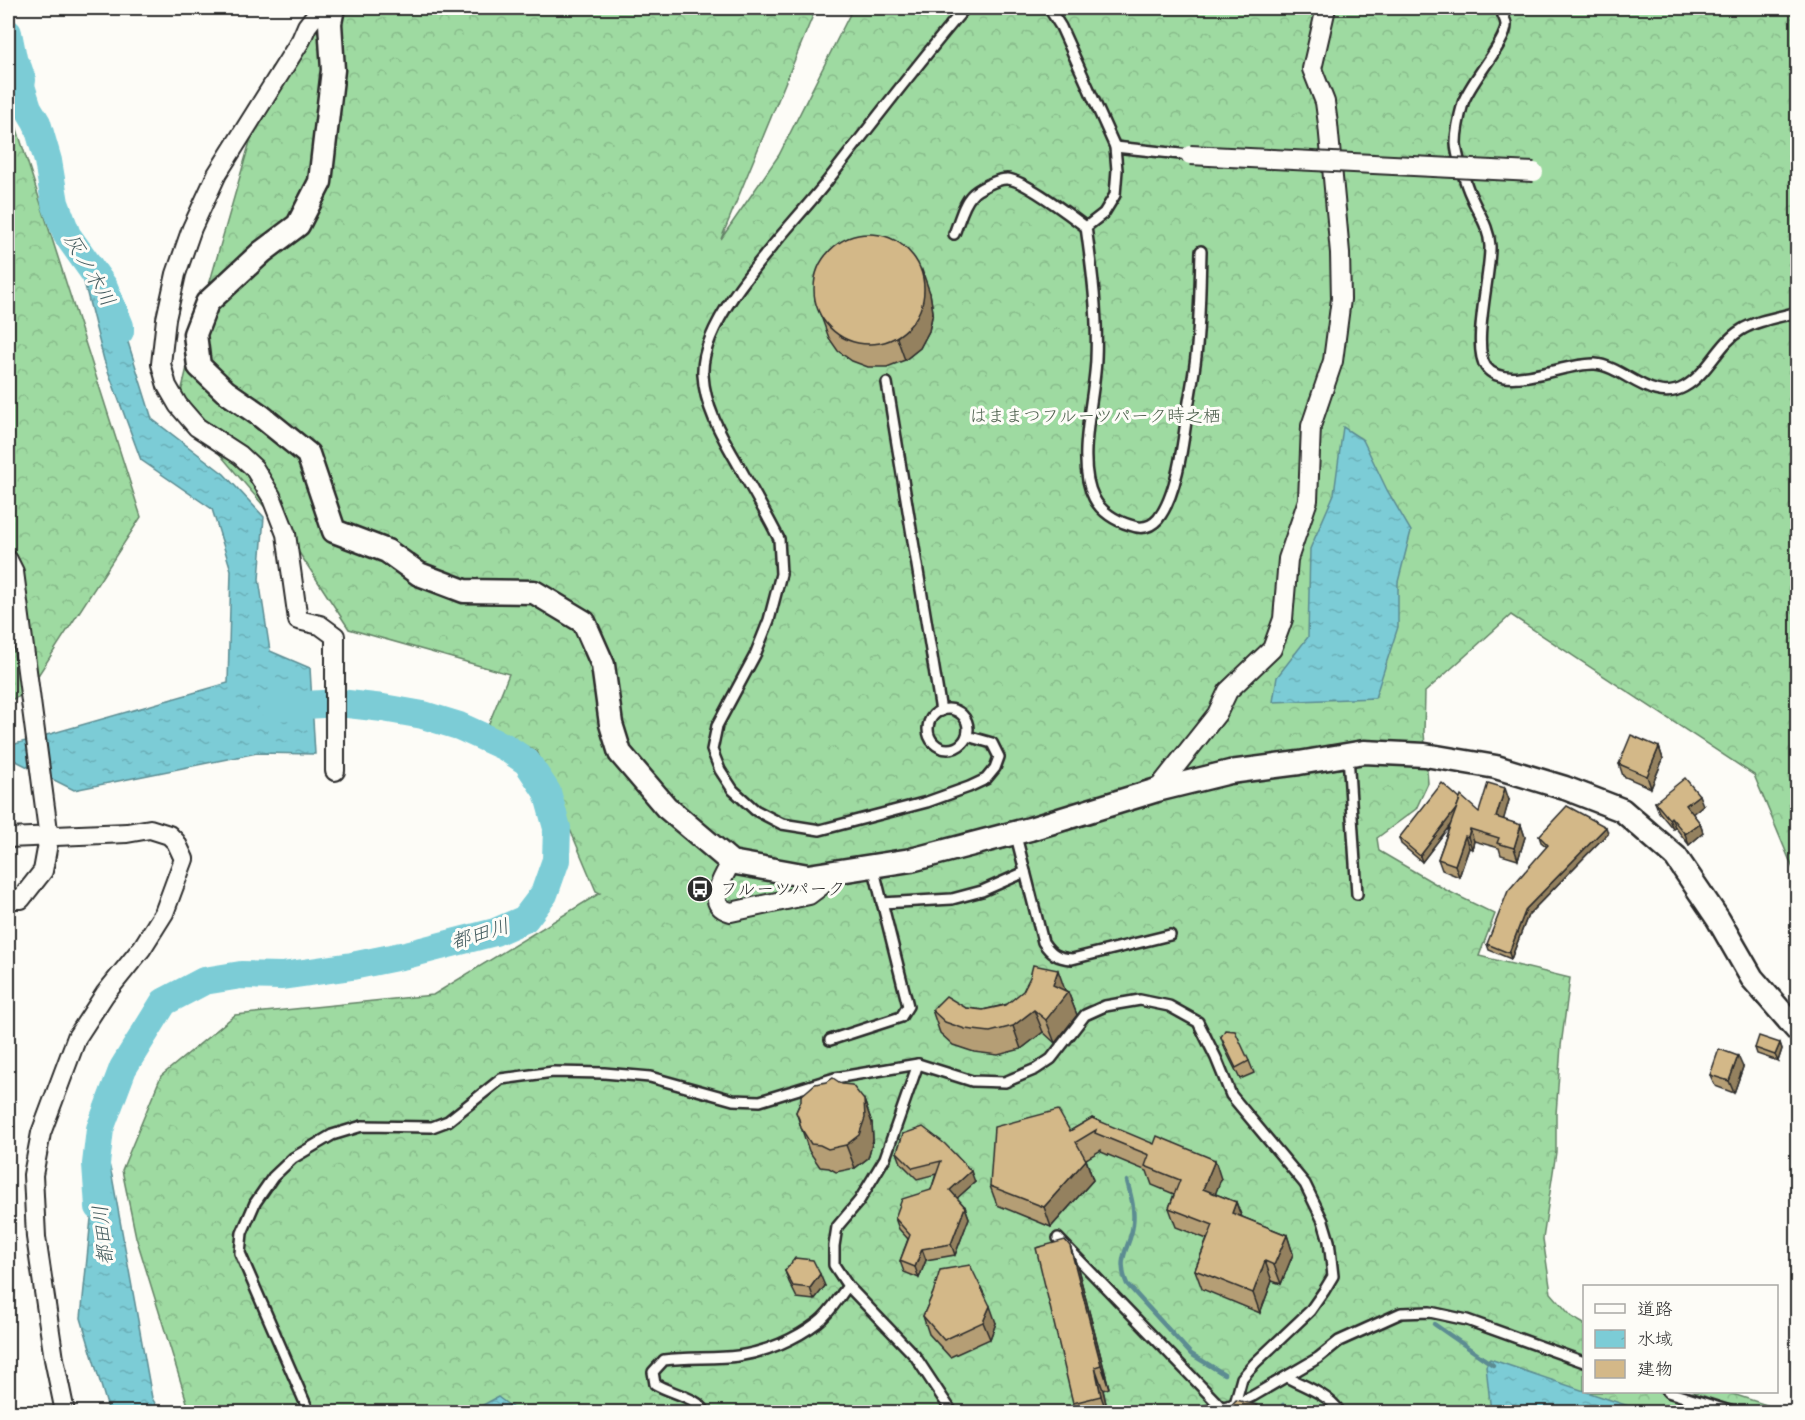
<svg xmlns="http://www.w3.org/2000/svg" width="1805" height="1420" viewBox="0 0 1805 1420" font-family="Pangolin,'Klee One',sans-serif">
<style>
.forest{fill:url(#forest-crowns);stroke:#648266;stroke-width:1.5}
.water{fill:url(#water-ripples);stroke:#5c8c92;stroke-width:1.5}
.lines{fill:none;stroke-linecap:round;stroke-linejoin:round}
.stream{stroke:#5c8c92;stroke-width:4.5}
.river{stroke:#7cccd6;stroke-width:28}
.service-casing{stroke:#2b2b2b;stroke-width:14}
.minor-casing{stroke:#2b2b2b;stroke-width:22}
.tertiary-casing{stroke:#2b2b2b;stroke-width:27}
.service{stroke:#fdfcf7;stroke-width:9}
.minor{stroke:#fdfcf7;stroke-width:18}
.tertiary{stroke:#fdfcf7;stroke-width:22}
.minor-bridge-casing{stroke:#2b2b2b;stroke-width:22;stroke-linecap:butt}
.minor-bridge{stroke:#fdfcf7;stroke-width:18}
.wall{fill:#b59e75;stroke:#2b2b2b;stroke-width:1.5}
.shaded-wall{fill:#94815f;stroke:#2b2b2b;stroke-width:1.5}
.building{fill:#d3b888;stroke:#2b2b2b;stroke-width:1.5}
.labels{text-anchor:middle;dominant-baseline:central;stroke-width:6;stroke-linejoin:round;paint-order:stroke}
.park-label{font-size:18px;fill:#4e604e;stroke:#fdfcf7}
.poi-label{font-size:18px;fill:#2b2b2b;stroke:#fdfcf7;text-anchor:start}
.water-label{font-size:20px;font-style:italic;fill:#435b5e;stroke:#fdfcf7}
</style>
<defs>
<pattern id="forest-crowns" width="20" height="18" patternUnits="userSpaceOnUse" patternTransform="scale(1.5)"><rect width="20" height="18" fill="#9edaa1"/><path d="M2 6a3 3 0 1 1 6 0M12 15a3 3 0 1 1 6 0" fill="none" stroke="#88bb8b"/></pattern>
<pattern id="water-ripples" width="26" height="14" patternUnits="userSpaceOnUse" patternTransform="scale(1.5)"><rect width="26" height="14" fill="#7cccd6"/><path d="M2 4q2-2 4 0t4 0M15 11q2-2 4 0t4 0" fill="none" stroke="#6bafb8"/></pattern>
</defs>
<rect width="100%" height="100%" fill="#fdfcf7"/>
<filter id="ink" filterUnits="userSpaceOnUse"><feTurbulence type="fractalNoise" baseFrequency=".0167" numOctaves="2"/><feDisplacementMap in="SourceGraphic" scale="12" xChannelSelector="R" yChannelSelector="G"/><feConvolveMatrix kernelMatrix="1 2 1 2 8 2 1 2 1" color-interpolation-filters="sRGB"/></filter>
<g filter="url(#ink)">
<g class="forest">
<path d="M323,8H816L721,239L779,155L853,8H1797V878L1754,775L1511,615L1425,692L1424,733L1428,783L1416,809L1377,838L1379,851L1446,890L1495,914L1479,956L1570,978L1561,1046L1556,1114V1152L1543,1239L1551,1293L1572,1317L1584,1324V1392H1727L1788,1412H190L136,1237L122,1170L161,1076L235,1015L433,995L600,893L596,891L537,751L487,728L509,674L349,629L285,531L178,405L195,334L271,68Z"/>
<path d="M8,101L141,517L26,694L8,701Z"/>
</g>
<g class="water">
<path d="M77,254L118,310L152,419L224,474L264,517L259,579L270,651L310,668L315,754L257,753L74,790L8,757V746L228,683L231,570L212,509L141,460L104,360Z"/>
<path d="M1343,427L1363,440L1387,490L1411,531L1398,582V627L1375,698L1273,702L1277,677L1308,637L1310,549L1334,494Z"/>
<path d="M100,1129L112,1176L152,1398L160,1412H109L81,1318Z"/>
<path d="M1490,1359L1646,1412H1491L1486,1366Z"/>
<path d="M498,1397L518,1412H470Z"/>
</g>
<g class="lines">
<g class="stream">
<path d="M1127,1181C1131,1196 1135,1209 1133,1224C1131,1248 1115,1256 1127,1284L1191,1354L1224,1374"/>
<path d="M1434,1324L1493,1365"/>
<path d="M1283,1405L1289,1412"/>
</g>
<g class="river">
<path d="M8,33L14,63L18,68L22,80L21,86L28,108L37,123L48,161L55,203L67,235L104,287L120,326V331"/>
<path d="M99,1207L96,1164L100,1129L123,1068L164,1002L204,981L241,975L282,976L352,966L406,955L495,932L525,919L544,894L556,860L557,828L547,792L527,762L505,747L459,726L423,715L383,708L339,703L273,707"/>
</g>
<defs>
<g id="service">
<path d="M965,8C918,63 874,121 829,179C794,225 699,315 703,375C705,412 727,444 744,475C756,496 768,517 779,539L781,574L769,620L755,655L717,726L712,750L720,770L733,790L755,810L782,824L820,830L927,802L969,787L986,779L995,768L999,757L992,743L967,736"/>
<path d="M1049,8L1061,27L1115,147L1117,170L1115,195L1104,213L1086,227"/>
<path d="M1499,8C1502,13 1505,18 1506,24C1508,41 1470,81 1463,103C1460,114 1456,131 1456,143C1456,153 1466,186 1471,196C1478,213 1489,226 1490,246C1491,274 1471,347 1486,367C1505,393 1567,362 1595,364C1624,366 1652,405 1684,387C1708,374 1719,343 1741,330C1757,320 1780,317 1798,312"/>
<path d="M1115,147L1190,155"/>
<path d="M954,234C959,222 963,204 972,195C977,189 998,179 1006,179C1022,178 1071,216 1086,227C1092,270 1098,315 1096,359C1095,397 1075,462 1094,498C1101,512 1116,521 1130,525C1140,529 1150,528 1158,519C1177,495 1183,443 1187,414C1190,394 1194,375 1196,356C1200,321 1200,286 1201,251"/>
<path d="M887,383L941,711"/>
<circle cx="948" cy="729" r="20"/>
<path d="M1348,755L1357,894"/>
<path d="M1015,832L1043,942C1051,954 1057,958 1072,959L1170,935"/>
<path d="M882,903L952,899L982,891L1025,872"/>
<path d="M830,1040L901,1017L908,1006L873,866"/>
<path d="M918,1064L885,1158L859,1201L837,1227L834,1246V1265L848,1286L915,1356L952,1412"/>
<path d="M1058,1238L1221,1407"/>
<path d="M1286,1377C1305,1386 1329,1395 1340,1412"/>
<path d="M1668,1392L1733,1412"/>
<path d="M309,1412L240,1253L242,1233L255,1203L273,1177L293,1158L332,1135L362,1126L432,1127L448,1121L501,1079L553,1072L604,1073L650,1077L733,1100L760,1101L835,1078L918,1064L972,1081L1005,1082L1036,1069L1051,1059L1085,1015L1105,1006L1140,1000L1169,1006L1198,1022L1216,1058L1231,1095L1305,1184L1323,1221L1329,1241L1333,1276L1324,1291L1310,1311L1255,1363L1242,1378L1235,1404"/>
<path d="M705,1412C699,1398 670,1393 655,1384L653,1372L664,1360C689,1357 714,1359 738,1356C766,1352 796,1339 818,1322C830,1313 839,1297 848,1286"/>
<path d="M1203,1412L1235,1404L1253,1396L1318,1358L1339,1341L1401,1313L1430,1312L1467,1320L1584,1362"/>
</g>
<g id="minor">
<path d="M321,8L307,26L301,40L217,174L192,228L176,274L166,319L161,364L167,386L178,405L197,427L240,455L254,468L271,496L286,534L298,620L320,625L335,636V771"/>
<path d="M8,560L14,572L49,838L43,871L21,899H8"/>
<path d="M1157,790L1217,714L1228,691L1272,649L1283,619L1288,559L1308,500L1311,426L1333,361L1341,299L1340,253L1328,124L1325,102L1312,69L1326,8"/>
<path d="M8,838L127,833L150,829L169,835L176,842L184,859L164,913L142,948L105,994L77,1037L41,1133L33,1175L36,1237L54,1359L65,1412"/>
<path d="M731,862C723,879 703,905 731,912L809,895L821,886L832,873"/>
</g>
<path id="tertiary" d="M333,8L330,23L333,70L320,182L298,225L262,252L207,303L195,334L199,366L225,391L261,416L308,454L334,531L387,551L419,574L464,591L534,592L584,622L603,665L611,724L620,753L666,807L731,862L808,876L911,860L1030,829L1157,790L1230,772L1299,763L1364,752L1425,755L1496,767L1565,788L1622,810L1676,857L1718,919L1752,978L1798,1031"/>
</defs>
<use href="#service" class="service-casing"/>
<use href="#minor" class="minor-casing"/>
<use href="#tertiary" class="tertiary-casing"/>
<use href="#service" class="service"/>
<use href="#minor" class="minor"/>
<use href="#tertiary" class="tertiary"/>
<defs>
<path id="minor-bridge" d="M1190,155L1534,172"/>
</defs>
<use href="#minor-bridge" class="minor-bridge-casing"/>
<use href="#minor-bridge" class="minor-bridge"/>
</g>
<g class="wall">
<path d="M930,293L933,312L929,331L920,348L905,360L887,367H868L852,361L838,351L829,338L815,300Z"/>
<path d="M1659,747L1663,759L1651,788L1623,776L1619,764Z"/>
<path d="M1509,800L1503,820L1521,825L1525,837L1518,860L1501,855L1499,848L1474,841L1472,849L1469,848L1459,877L1442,870L1438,859L1450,825L1422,862L1401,844L1399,838L1479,812Z"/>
<path d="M1655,802L1703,805L1692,813L1700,823L1703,833L1689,845L1675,827L1673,829L1659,812Z"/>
<path d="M1608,833L1528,915L1511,959L1489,950L1487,944L1547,847L1541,842L1539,836Z"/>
<path d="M1065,990L1068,992L1077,1015L1055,1043L1043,1032L1021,1049L998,1055L974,1052L953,1045L940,1033L932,1010L966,1008L983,1010Z"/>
<path d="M1221,1037L1249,1061L1254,1073L1240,1079L1225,1049Z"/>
<path d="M1780,1043L1782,1049L1778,1061L1757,1054L1755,1048Z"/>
<path d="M1743,1067L1734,1093L1715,1086L1710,1075Z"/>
<path d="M864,1100L872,1123L873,1140L868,1158L855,1168L836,1172L829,1168L820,1167L809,1151L796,1112L801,1101Z"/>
<path d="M1092,1118L1221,1179L1215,1194L1236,1202L1242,1217L1287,1235L1293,1254L1281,1284L1272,1281L1260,1313L1202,1289L1195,1270L1207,1239L1176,1227L1169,1208L1174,1194L1152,1185L1147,1171L1101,1152V1150L1086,1159L1093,1180L1051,1227L997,1205L990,1186L1070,1131Z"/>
<path d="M903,1134L975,1182L957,1198L965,1207L969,1218L955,1255L926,1260L919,1278L904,1272L900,1261L908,1239L899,1229L895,1218L931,1190L936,1174L917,1179L901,1163L897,1152Z"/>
<path d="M1070,1246L1078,1269L1109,1388L1103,1390L1108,1413H1076L1073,1403Z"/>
<path d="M785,1271L825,1286L814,1300L797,1298L789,1282Z"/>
<path d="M933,1293L996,1323L990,1339L950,1357L929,1334L923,1316Z"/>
</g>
<g class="shaded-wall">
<path d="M922,270L930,293L933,312L929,331L920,348L905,360L897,338Z"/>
<path d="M1659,747L1663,759L1651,788L1647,776Z"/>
<path d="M1505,788L1509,800L1501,829L1496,817Z"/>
<path d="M1699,795L1703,805L1690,816L1686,805Z"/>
<path d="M1462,801L1464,807L1422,862L1420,856Z"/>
<path d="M1671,817L1675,827L1673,829L1669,819Z"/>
<path d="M1700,823L1703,833L1689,845L1685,834Z"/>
<path d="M1521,825L1525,837L1518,860L1514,848Z"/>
<path d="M1606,827L1608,833L1528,915L1511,959L1509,953L1526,909Z"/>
<path d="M1470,829L1474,841L1472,849L1468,837Z"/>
<path d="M1465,836L1469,848L1459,877L1455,865Z"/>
<path d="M1058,970L1066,993L1068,992L1077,1015L1055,1043L1046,1020L1053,985Z"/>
<path d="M1034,1010L1043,1032L1021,1049L1013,1026Z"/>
<path d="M1780,1043L1782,1049L1778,1061L1775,1055Z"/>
<path d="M1738,1056L1743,1067L1734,1093L1729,1081Z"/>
<path d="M864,1100L872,1123L873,1140L868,1158L855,1168L846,1145Z"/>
<path d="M1086,1160L1093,1180L1051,1227L1044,1207Z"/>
<path d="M1215,1160L1221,1179L1210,1208L1203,1189Z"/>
<path d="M971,1171L975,1182L954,1201L950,1190Z"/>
<path d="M1236,1202L1243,1222L1232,1213Z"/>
<path d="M965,1207L969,1218L955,1255L951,1244Z"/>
<path d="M1287,1235L1293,1254L1281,1284L1274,1265Z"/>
<path d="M1070,1246L1078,1269L1109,1388L1101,1365Z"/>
<path d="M922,1249L926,1260L919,1278L915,1267Z"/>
<path d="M1265,1261L1272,1281L1260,1313L1253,1293Z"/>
<path d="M820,1274L825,1286L814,1300L810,1288Z"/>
<path d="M990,1306L996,1323L990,1339L983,1322Z"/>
<path d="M1095,1367L1103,1390L1108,1413H1107L1101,1396Z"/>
</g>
<g class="building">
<circle cx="869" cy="289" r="55"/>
<path d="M1631,735L1659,747L1647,776L1619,764Z"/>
<path d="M1685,778L1699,795L1686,805L1700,823L1685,834L1671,817L1669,819L1655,802Z"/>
<path d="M1442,783L1460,799L1456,809L1420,856L1399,838Z"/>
<path d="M1488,783L1505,788L1496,817L1521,825L1514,848L1497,843L1499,838L1470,829L1468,837L1465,836L1455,865L1438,859L1461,796L1479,812Z"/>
<path d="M1567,806L1606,827L1526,909L1509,953L1487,944L1508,891L1548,845L1539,836Z"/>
<path d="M1033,965L1058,970L1053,985L1068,992L1046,1020L1034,1010L1013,1026L990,1032L965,1029L945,1022L932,1010L946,996L966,1008L983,1010L1006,1005L1023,991L1030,977Z"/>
<path d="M1225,1030L1235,1031L1249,1061L1236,1068L1221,1037Z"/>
<path d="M1759,1036L1780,1043L1775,1055L1755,1048Z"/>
<path d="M1719,1049L1738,1056L1729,1081L1710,1075Z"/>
<path d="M833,1078L842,1084L852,1085L864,1100L865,1118L859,1135L846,1145L828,1149L820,1145L811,1144L801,1128L799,1119L796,1112L801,1101V1096L815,1084L827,1082Z"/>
<path d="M1058,1110L1070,1131L1092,1118L1154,1144L1157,1136L1215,1160L1203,1189L1236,1202L1232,1213L1287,1235L1274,1265L1265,1261L1253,1293L1195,1270L1213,1225L1169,1208L1180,1180L1145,1166L1149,1155L1095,1133L1096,1130L1076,1142L1086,1160L1044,1207L990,1186L994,1127Z"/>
<path d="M923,1127L945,1144L971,1171L950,1190L965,1207L951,1244L922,1249L915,1267L900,1261L910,1235L895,1218L902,1199L931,1190L941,1161L913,1168L897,1152L903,1134Z"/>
<path d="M1065,1240L1070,1246L1101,1365L1095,1367L1101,1396L1073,1403L1036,1248Z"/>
<path d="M795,1258L813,1260L820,1274L810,1288L793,1286L785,1271Z"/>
<path d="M970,1265L990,1306L983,1322L944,1340L923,1316L933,1293L940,1270Z"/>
<path d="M1236,1400L1257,1405L1259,1413H1224Z"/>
</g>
</g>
<defs>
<symbol id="bus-disc" viewBox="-11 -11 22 22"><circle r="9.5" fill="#2b2b2b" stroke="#fdfcf7"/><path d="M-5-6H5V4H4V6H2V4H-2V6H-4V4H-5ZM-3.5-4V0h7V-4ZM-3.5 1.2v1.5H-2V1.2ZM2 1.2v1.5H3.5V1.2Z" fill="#fff"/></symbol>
</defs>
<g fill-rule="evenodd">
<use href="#bus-disc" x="685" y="874" width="30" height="30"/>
</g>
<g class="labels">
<g class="park-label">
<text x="1095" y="416">はままつフルーツパーク時之栖</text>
</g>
<g class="poi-label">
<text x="720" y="889">フルーツパーク</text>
</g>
<g class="water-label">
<text transform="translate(90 270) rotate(60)">灰ノ木川</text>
<text transform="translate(480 934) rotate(-17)">都田川</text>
<text transform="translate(103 1235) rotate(-96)">都田川</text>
</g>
</g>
<rect width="1805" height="1420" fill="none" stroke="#fdfcf7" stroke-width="30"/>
<rect x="15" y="15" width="1775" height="1390" fill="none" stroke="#2b2b2b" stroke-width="2" filter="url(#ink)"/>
<rect x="1583" y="1285" width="195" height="108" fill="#fdfcf7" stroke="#a9a8a5" stroke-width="1.5"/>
<rect x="1595" y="1304" width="30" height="9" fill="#fdfcf7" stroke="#a9a8a5" stroke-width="1.5"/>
<text x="1637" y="1315" font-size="18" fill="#2b2b2b">道路</text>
<rect x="1595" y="1330" width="30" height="18" fill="url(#water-ripples)" stroke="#a9a8a5" stroke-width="1.5"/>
<text x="1637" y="1345" font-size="18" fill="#2b2b2b">水域</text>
<rect x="1595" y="1360" width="30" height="18" fill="#d3b888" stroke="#a9a8a5" stroke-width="1.5"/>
<text x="1637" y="1375" font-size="18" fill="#2b2b2b">建物</text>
</svg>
